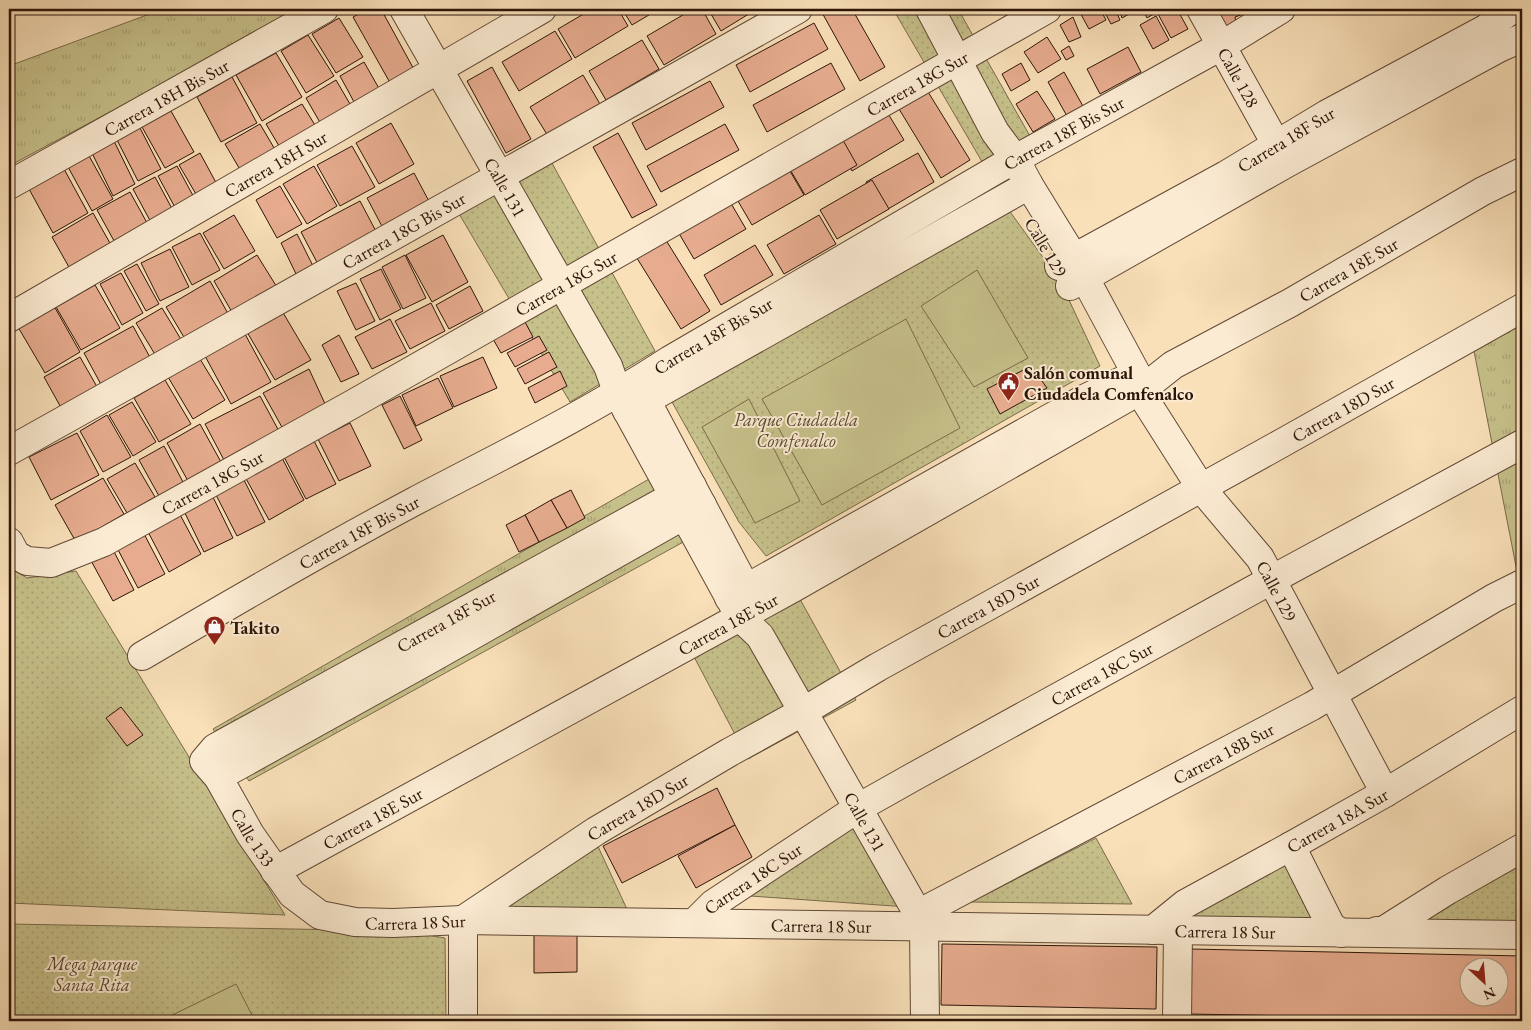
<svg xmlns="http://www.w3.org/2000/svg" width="1531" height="1030" viewBox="0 0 1531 1030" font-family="'EB Garamond',serif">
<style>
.grass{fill:url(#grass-tufts);stroke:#7a6a4a}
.park{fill:url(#park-dots);stroke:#7a6a4a}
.pitch{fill:#c6c08a;stroke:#7a6a4a}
.building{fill:#e7ac8f;stroke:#2d1509;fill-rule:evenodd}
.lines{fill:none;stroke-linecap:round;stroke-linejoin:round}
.minor-casing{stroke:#604835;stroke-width:30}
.minor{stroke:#fbebd2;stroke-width:28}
.labels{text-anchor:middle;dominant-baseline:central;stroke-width:4;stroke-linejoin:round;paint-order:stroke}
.street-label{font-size:18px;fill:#2d1509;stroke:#fbebd2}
.poi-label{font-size:18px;font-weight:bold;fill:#2d1509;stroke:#fbebd2;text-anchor:start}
.park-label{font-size:18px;font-style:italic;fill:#5b4830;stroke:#fbebd2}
</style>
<defs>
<pattern id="grass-tufts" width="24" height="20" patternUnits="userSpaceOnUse" patternTransform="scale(1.25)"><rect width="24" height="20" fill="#c6c08a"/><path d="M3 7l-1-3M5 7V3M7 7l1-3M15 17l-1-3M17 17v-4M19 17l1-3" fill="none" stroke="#aaa476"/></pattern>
<pattern id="park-dots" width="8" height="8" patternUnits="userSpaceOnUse" patternTransform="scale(1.25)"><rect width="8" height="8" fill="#c6c08a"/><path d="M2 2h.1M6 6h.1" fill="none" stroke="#aaa476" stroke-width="1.8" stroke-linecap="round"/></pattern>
</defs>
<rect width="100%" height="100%" fill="#f9e0b9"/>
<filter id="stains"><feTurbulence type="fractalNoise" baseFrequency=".004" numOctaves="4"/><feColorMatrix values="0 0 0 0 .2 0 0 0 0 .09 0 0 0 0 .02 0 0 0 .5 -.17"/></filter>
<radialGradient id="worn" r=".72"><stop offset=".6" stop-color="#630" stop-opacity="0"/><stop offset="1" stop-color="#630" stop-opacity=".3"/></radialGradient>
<g class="grass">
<path d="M163,9H302L9,166V66Z"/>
<path d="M1522,318V597L1473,346Z"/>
<path d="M663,471L696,535L249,781L213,729Z"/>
</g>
<g class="park">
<path d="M893,9H958L1035,145L988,172Z"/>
<path d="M547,154L655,351L570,402L455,207Z"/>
<path d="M1003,202L1060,281L1100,366L766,556L739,522L667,393Z"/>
<path d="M9,567L27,578L76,571L285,915L9,903Z"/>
<path d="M796,592L856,700L748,759L692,653Z"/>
<path d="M862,823L908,907L736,895Z"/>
<path d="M1096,838L1132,904L971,902Z"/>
<path d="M595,840L632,920L479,918Z"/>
<path d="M1290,857L1329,927L1181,919Z"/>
<path d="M1522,861V922L1395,929Z"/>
<path d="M9,924L404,931L445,938L446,1021H9Z"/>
</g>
<g class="pitch">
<path d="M977,270L1028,358L974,387L921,306Z"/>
<path d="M906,319L960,428L822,505L762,399Z"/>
<path d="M749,399L800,501L755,523L702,427Z"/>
<path d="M236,984L255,1021H160Z"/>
</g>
<g class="building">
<path d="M368,9H381L417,75L393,88L353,17Z"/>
<path d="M592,9H618L628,26L575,58L558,29Z"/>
<path d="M622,9H659L632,25Z"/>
<path d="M693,9H702L716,34L664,65L647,36Z"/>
<path d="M708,9H757L721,31Z"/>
<path d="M820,9H852L885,67L860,81Z"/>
<path d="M1078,9H1100L1106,20L1089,29Z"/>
<path d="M1103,9H1115L1120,20L1111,24Z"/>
<path d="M1119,9H1138L1122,18Z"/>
<path d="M1142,9H1156L1157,12L1147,18Z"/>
<path d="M1169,9H1177L1188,29L1171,38L1158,14Z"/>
<path d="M1217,9H1257L1235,17L1236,23L1224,29Z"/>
<path d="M1156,16L1169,40L1153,49L1140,25Z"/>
<path d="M1073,17L1081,37L1069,42L1060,25Z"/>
<path d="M339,18L363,57L336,73L312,34Z"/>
<path d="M814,23L828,49L750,92L736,65Z"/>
<path d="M555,31L572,59L519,91L502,62Z"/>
<path d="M308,35L334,76L306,93L281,51Z"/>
<path d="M1047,37L1061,59L1038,73L1024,52Z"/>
<path d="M642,40L659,69L606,100L589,71Z"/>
<path d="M1069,46L1074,56L1066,60L1061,51Z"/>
<path d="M1128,47L1141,72L1100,94L1087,69Z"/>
<path d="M276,53L302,97L262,121L236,75Z"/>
<path d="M364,62L385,99L360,113L340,76Z"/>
<path d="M831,63L845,89L767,132L753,105Z"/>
<path d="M1021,63L1030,80L1011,91L1002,74Z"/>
<path d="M492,67L531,139L506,153L467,81Z"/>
<path d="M1064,72L1084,108L1068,118L1048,82Z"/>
<path d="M583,75L600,104L548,136L530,107Z"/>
<path d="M232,77L257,123L221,142L197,97Z"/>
<path d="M336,80L357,116L326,133L306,98Z"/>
<path d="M710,81L724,107L646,150L632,123Z"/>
<path d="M925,87L970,160L941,178L896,104Z"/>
<path d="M1037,91L1055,119L1033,132L1016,104Z"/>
<path d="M302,104L318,130L282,151L266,124Z"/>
<path d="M171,111L194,152L165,168L142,127Z"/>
<path d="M887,112L904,140L852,171L835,142Z"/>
<path d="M391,123L414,164L379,184L356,143Z"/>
<path d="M260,124L280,158L245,178L225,144Z"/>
<path d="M725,124L739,150L661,192L647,166Z"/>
<path d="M140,128L161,169L138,181L117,140Z"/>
<path d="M618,133L657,205L632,218L593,147Z"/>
<path d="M840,135L857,165L805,195L788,166Z"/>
<path d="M114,141L135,184L113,196L92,153Z"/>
<path d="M352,146L375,187L340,206L317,165Z"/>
<path d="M200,153L220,190L200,201L179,165Z"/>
<path d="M918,153L934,182L883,212L866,182Z"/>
<path d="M88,154L113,199L92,211L67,165Z"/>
<path d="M177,166L197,203L178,213L158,176Z"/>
<path d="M314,166L337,206L307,224L283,184Z"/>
<path d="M787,166L804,195L752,225L735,196Z"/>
<path d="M64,169L88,213L53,233L29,189Z"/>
<path d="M414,173L431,205L384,230L367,198Z"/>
<path d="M155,177L176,216L154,228L133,189Z"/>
<path d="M872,180L889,209L837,239L820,210Z"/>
<path d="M280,186L302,224L277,238L256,200Z"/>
<path d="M130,192L151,230L118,248L97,210Z"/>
<path d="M729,200L746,229L694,259L677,230Z"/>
<path d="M360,201L379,237L320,268L301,232Z"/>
<path d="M93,213L115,252L74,276L52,237Z"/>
<path d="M234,215L255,251L224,269L203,233Z"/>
<path d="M819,215L836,244L784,274L767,245Z"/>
<path d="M200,233L220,270L192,285L172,247Z"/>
<path d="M297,234L315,270L298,278L281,243Z"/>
<path d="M443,235L468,282L432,302L406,255Z"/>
<path d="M664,237L710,311L681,329L635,255Z"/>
<path d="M755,245L773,275L721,305L704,275Z"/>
<path d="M170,249L189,287L160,301L141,263Z"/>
<path d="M257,255L280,292L236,319L214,281Z"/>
<path d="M405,255L426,298L403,309L382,267Z"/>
<path d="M137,264L159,304L146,311L124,271Z"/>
<path d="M381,269L401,309L380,320L360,279Z"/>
<path d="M121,273L143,313L122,325L100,284Z"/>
<path d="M210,281L231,319L188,344L166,307Z"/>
<path d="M356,283L375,321L356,330L337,291Z"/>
<path d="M95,285L120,328L81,350L56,307Z"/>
<path d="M470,286L483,311L449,329L436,305Z"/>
<path d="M431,303L445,331L410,349L395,321Z"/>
<path d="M54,306L80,352L45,373L18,327Z"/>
<path d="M162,308L185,346L159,361L136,323Z"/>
<path d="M282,311L311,360L275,380L247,332Z"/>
<path d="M390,319L407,352L372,369L355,337Z"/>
<path d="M525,322L533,337L501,353L493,339Z"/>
<path d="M133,326L153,363L104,390L84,353Z"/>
<path d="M245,334L271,382L231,404L205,356Z"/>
<path d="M339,335L359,374L341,382L322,345Z"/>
<path d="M539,336L547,350L515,367L507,353Z"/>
<path d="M549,352L557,367L525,384L517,369Z"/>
<path d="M80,357L100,392L64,413L44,377Z"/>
<path d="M483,357L497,388L454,407L440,376Z"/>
<path d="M200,359L225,400L193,419L168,377Z"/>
<path d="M1031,366L1047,388L1000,414L987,389Z"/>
<path d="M309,369L326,406L283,429L263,393Z"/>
<path d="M560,371L567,386L535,403L528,388Z"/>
<path d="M438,378L453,408L416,426L402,395Z"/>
<path d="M165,380L191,424L159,442L134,398Z"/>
<path d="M260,396L280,433L225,462L205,424Z"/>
<path d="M400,396L422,440L404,449L382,405Z"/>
<path d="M132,402L156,442L133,456L109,415Z"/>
<path d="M107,415L131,457L103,472L80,431Z"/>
<path d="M350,423L371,466L339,481L318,439Z"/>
<path d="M200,424L221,462L188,481L167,443Z"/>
<path d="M77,433L99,475L51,500L29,457Z"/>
<path d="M313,439L336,484L306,499L283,455Z"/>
<path d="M164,446L183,482L159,496L139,460Z"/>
<path d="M281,456L304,500L269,520L244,475Z"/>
<path d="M135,463L155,497L127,513L107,479Z"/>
<path d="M242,476L265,522L237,536L214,491Z"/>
<path d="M103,478L124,514L76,542L55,505Z"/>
<path d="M571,490L585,518L567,528L551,500Z"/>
<path d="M210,491L233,538L204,552L181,505Z"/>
<path d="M551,500L567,528L539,542L525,515Z"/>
<path d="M177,509L201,554L169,572L145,526Z"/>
<path d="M525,515L539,542L519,552L506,525Z"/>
<path d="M141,528L165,574L138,588L114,542Z"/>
<path d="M111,546L134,590L113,601L89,557Z"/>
<path d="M121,707L143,735L127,746L106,718Z"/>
<path d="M717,788L735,825L622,883L603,846Z"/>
<path d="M735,825L752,857L696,888L678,856Z"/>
<path d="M577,929V972L534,973V930Z"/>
<path d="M942,944L1157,947L1156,1009L941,1005Z"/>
<path d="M1190,949L1522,956L1520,1020L1188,1014ZM1468,968H1498V998H1468Z"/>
</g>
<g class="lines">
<defs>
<g id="minor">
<path id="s1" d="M404,9L608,366L618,394L740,617L760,636L918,914L924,927L925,1021"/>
<path id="s2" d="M930,9L995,132L1015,159L1029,185L1074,258L1144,388L1147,403L1201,488L1260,558L1385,793"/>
<path id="s3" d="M1201,9L1276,144"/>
<path id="s4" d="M9,185L324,9"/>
<path id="s5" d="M1059,266L1226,175L1327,114L1487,28L1512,9"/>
<path d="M1070,286L1287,163L1499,48L1522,38"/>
<path id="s6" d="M9,318L542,9"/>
<path d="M638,385L755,605"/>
<path d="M627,411L1029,185"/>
<path id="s7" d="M9,451L798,9"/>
<path id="s8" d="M692,486L224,743L215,748L204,761L218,777L250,834L292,894L320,915L355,922L393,923L463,920L1522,935"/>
<path id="s9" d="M9,542L16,555L27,561L51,563L104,542L351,405L1047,9"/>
<path d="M729,598L1084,399L1128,378"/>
<path id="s10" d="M142,656C232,603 323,550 415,501C501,456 589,413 670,360L999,168L1221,46L1281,9"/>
<path d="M218,777L432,658L702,505"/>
<path d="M1291,846L1331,926L1341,933"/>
<path id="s11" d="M275,871L793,588L1144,388L1173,365L1290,303L1483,191L1522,172"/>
<path id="s12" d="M918,914L1312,706L1494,598L1522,584"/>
<path id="s13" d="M463,920L596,831L730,752L804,711L878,667L1282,443L1522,308"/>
<path id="s14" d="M694,923L713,904L858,808L913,777L1271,580L1522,444"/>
<path id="s15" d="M1153,930L1185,904L1291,846L1385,793L1522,710"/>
<path d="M1377,931H1383L1448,890L1522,848"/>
<path d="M463,1021V920"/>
<path d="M1177,1021L1178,930"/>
</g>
</defs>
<use href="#minor" class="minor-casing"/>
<use href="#minor" class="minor"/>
</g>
<defs>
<symbol id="civic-pin" viewBox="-11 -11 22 30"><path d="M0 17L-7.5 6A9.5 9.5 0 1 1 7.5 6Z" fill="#8f2418" stroke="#fbebd2"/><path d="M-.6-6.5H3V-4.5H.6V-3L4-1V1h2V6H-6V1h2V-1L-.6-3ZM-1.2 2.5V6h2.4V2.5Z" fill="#fff"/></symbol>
<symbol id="shop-pin" viewBox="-11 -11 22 30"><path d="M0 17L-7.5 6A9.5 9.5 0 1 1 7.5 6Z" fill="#8f2418" stroke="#fbebd2"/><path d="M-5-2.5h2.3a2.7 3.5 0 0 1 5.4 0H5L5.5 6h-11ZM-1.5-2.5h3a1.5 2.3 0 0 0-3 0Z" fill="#fff"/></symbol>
</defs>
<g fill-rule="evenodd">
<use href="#civic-pin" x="996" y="370" width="25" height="34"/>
<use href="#shop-pin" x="202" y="614" width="25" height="34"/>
</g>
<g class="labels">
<g class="street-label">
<text stroke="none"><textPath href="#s3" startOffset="78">Calle 128</textPath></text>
<text stroke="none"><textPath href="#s9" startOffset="1042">Carrera 18G Sur</textPath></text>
<text stroke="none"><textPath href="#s4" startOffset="180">Carrera 18H Bis Sur</textPath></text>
<text stroke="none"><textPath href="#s10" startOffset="1060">Carrera 18F Bis Sur</textPath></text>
<text stroke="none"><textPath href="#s5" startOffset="260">Carrera 18F Sur</textPath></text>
<text stroke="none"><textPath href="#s6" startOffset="308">Carrera 18H Sur</textPath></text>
<text stroke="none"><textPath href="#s1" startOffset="205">Calle 131</textPath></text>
<text stroke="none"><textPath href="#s7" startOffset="452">Carrera 18G Bis Sur</textPath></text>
<text transform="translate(1046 247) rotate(59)">Calle 129</text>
<text stroke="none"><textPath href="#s11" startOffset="1231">Carrera 18E Sur</textPath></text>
<text stroke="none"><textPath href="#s9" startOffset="638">Carrera 18G Sur</textPath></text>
<text stroke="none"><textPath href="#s10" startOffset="655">Carrera 18F Bis Sur</textPath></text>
<text stroke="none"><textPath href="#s13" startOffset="1018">Carrera 18D Sur</textPath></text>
<text stroke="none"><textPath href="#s9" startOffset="232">Carrera 18G Sur</textPath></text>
<text stroke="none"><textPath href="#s10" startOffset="250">Carrera 18F Bis Sur</textPath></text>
<text stroke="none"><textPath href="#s2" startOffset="680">Calle 129</textPath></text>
<text stroke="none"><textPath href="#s13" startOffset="612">Carrera 18D Sur</textPath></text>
<text transform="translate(446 621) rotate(-29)">Carrera 18F Sur</text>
<text stroke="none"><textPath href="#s11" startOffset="516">Carrera 18E Sur</textPath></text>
<text stroke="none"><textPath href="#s14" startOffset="479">Carrera 18C Sur</textPath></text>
<text stroke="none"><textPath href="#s12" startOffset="345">Carrera 18B Sur</textPath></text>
<text stroke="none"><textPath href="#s13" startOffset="208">Carrera 18D Sur</textPath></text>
<text stroke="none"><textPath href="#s11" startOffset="111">Carrera 18E Sur</textPath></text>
<text stroke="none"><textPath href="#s15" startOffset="215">Carrera 18A Sur</textPath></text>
<text stroke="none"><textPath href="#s1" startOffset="936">Calle 131</textPath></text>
<text stroke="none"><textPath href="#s8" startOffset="652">Calle 133</textPath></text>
<text stroke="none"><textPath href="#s14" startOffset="74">Carrera 18C Sur</textPath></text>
<text stroke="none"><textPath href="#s8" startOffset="852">Carrera 18 Sur</textPath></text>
<text stroke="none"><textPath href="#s8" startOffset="1258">Carrera 18 Sur</textPath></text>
<text stroke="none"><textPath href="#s8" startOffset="1662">Carrera 18 Sur</textPath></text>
</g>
<g class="poi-label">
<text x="1024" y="372">Salón comunal<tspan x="1024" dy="21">Ciudadela Comfenalco</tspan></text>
<text x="230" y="627">Takito</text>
</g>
<g class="park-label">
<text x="796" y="419">Parque Ciudadela<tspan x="796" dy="21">Comfenalco</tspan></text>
<text x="92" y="963">Mega parque<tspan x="92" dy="21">Santa Rita</tspan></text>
</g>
</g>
<rect width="1531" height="1030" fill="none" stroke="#f9e0b9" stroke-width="30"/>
<rect x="10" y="10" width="1511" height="1010" fill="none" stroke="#2d1509" stroke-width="2.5"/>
<rect x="15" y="15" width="1501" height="1000" fill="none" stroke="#2d1509"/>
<g transform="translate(1484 982) rotate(154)"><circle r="24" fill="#fbebd2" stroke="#a99582"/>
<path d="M0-4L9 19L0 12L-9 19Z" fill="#8f2418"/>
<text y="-8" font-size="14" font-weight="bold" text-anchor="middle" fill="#2d1509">N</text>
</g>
<rect width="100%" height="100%" filter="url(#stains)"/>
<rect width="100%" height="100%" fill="url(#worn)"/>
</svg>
